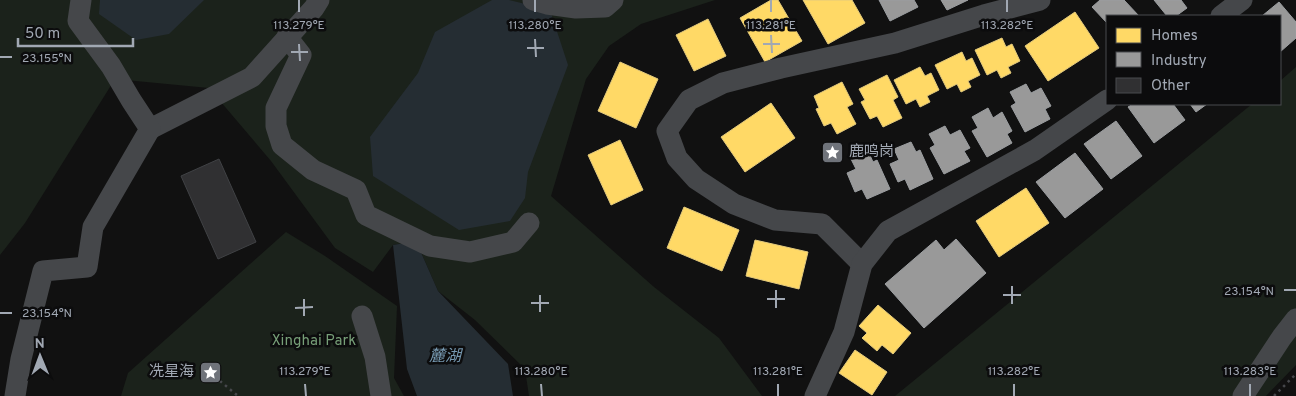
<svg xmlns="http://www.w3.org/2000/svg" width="1296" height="396" viewBox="0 0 1296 396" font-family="Overpass,'Noto Sans SC',sans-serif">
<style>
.green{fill:#1b221b}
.water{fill:#252d33}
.homes{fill:#ffd966;stroke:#e3ca7d}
.industry{fill:#999;stroke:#9b9ea1}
.building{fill:#303032;stroke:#404245}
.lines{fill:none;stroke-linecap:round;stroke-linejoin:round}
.path{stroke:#47484c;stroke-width:2.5;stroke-dasharray:2.5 4;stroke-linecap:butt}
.minor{stroke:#45474a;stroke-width:21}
.ticks{fill:none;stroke:#a1a8b3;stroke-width:2}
.labels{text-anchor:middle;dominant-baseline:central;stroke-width:5;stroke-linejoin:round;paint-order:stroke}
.poi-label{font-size:15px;fill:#a1a8b3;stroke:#0c0c0d;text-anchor:start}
.park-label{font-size:15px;fill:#779f78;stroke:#0c0c0d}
.water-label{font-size:16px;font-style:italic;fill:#7698b0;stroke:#0c0c0d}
.ticks-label{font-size:12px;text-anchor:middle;fill:#a1a8b3;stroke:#0c0c0d;stroke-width:5;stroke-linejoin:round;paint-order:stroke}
</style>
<rect width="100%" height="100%" fill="#111"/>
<g class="green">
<path d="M0,0H715L641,24L609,46L586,79L551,196L654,287L719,338L762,396H529L525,369L475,320L438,291L416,241L393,245L373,272L335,248L271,161L209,88L115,79L25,223L0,255Z"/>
<path d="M1296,67V365L1266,396H895L1252,104H1280V81Z"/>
<path d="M286,232L325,256L397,306L394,378L404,396H121L128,373Z"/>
</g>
<g class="water">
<path d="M100,0H204L169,34L136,40L99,14Z"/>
<path d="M492,0H509L550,10L568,65L528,172L525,198L510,221L459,230L373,176L370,137L418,73L435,32Z"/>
<path d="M416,241L438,291L508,364L513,396H417L407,369L393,245Z"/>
</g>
<g class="homes">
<path d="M771,0H778L802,41L765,62L740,18Z"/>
<path d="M803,0H852L865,23L828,44Z"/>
<path d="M1075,12L1099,48L1048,81L1025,46Z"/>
<path d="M708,19L726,56L694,71L676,35Z"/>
<path d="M1002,38L1006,47L1012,44L1020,61L1008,67L1011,73L1001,78L997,70L987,75L975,50Z"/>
<path d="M962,52L966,61L972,58L980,75L968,81L971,87L961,92L957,84L947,89L935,65Z"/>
<path d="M620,62L658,79L636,128L598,111Z"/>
<path d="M920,67L925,76L931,73L939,90L927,96L930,102L920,107L916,99L906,104L894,80Z"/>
<path d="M887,75L898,97L893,100L902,118L883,127L877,116L870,119L861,102L865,100L859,89Z"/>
<path d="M842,82L853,104L847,107L856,124L837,134L831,123L824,126L816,109L819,108L814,96Z"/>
<path d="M771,103L795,138L745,172L721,137Z"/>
<path d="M620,140L643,190L611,205L588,155Z"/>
<path d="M1026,188L1049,223L999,257L976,221Z"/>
<path d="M684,207L739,230L722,271L667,248Z"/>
<path d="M755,240L808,252L799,289L746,276Z"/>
<path d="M878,305L911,333L893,354L882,345L877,351L862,338L867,333L859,326Z"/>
<path d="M855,350L887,372L872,395L839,373Z"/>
</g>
<g class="industry">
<path d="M879,0H914L918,7L890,21Z"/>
<path d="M941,0H968L947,10Z"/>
<path d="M1100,0H1124L1139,16H1107V23L1092,7Z"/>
<path d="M1154,0H1181L1187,8L1176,16H1167Z"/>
<path d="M1279,2L1296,22V38L1280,52V16H1262Z"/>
<path d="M1026,84L1031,93L1041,88L1051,106L1045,109L1050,119L1025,132L1011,106L1016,103L1010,92Z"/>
<path d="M1133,104H1173L1185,120L1154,143L1128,107Z"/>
<path d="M1190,104H1207L1196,112Z"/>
<path d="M988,108L993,118L1002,112L1012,131L1007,134L1012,143L987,157L972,131L978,128L972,117Z"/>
<path d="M1116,121L1142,156L1111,179L1084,144Z"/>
<path d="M945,126L950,135L960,130L970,148L964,151L970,161L944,174L930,148L935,145L929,134Z"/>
<path d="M911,142L916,152L920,150L933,179L910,190L905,179L898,182L890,164L899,160L894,149Z"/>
<path d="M868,151L873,162L877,160L890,189L867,199L862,189L855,192L847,173L856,169L851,159Z"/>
<path d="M1075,153L1103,189L1065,218L1036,182Z"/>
<path d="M956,239L986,273L924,328L885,284L936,240L944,250Z"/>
</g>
<path class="building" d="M219,159L256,242L218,259L181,176Z"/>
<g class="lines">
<g class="path">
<path d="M220,381L238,396"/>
<path d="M1274,396L1296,374"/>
</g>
<g class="minor">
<path d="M533,0L547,4L576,8L605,7L613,0"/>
<path d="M1221,16L1242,0"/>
<path d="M287,37L301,55L276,108V126L282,145L313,170L356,190L366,215L430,246L470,252L513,242L529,223"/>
<path d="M150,129L252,77L314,8L319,0"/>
<path d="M862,264L822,224L775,220L734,204L696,179L677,158L667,131L689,100L723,83L781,68L895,43L984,15L1040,0"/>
<path d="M362,316L375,357L381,396"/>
<path d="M15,396L21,359L43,271L87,267L93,227L150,129L131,100L111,66L78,21L81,0"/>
<path d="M815,396L844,332L862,264L888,231L1035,150L1107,100"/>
<path d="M1243,396L1282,337L1296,319"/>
</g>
</g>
<path class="ticks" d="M299,0V12M535,0V12M771,0V12M1007,0V12M771,35L772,53M535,39L536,57M299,44L300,61M763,44H780M527,48H544M291,52H308M0,57H12M1012,286V304M776,290V308M1284,290H1296M540,295V312M1003,295H1021M304,299V316M767,299H785M531,303H549M295,308L313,307M0,313H12M305,384L306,396M541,384L542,396M778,384V396M1014,384V396M1250,384V396"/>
<defs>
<symbol id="sight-square" viewBox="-11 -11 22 22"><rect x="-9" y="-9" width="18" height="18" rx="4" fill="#6f737a" stroke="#0c0c0d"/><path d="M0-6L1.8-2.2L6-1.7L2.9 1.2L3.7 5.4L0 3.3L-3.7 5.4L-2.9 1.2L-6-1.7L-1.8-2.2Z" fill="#fff"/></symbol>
</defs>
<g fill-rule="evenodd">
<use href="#sight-square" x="820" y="140" width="25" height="25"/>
<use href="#sight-square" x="198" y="360" width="25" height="25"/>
</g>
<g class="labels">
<g class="poi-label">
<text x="849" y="152">鹿鸣岗</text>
<text x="194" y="372" text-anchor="end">冼星海</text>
</g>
<g class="park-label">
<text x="314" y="341">Xinghai Park</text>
</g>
<g class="water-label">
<text x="445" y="357">麓湖</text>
</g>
</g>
<g class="ticks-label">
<text x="299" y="29">113.279°E</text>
<text x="535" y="29">113.280°E</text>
<text x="771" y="29">113.281°E</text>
<text x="1007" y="29">113.282°E</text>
<text x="47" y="62">23.155°N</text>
<text x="1249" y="295">23.154°N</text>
<text x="47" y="317">23.154°N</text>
<text x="305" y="375">113.279°E</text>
<text x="541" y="375">113.280°E</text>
<text x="778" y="375">113.281°E</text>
<text x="1014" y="375">113.282°E</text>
<text x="1250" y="375">113.283°E</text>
</g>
<rect x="1106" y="15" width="175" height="90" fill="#0c0c0d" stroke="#484a4f"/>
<rect x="1116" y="28" width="25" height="15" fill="#ffd966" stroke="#484a4f"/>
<text x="1151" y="40" font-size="15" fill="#a1a8b3">Homes</text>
<rect x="1116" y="52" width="25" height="15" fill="#999999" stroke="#484a4f"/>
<text x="1151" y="65" font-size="15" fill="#a1a8b3">Industry</text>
<rect x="1116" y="78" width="25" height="15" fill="#303032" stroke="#484a4f"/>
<text x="1151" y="90" font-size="15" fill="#a1a8b3">Other</text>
<g transform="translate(40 356) rotate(359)" stroke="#0c0c0d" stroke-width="4" paint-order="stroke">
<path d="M0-4L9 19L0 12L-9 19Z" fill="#a1a8b3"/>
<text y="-8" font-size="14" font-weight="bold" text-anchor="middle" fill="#a1a8b3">N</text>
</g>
<path d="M18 38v8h115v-8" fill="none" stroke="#a1a8b3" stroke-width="2.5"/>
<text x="25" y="38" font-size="15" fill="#a1a8b3" stroke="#0c0c0d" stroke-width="4" paint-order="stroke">50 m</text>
</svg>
